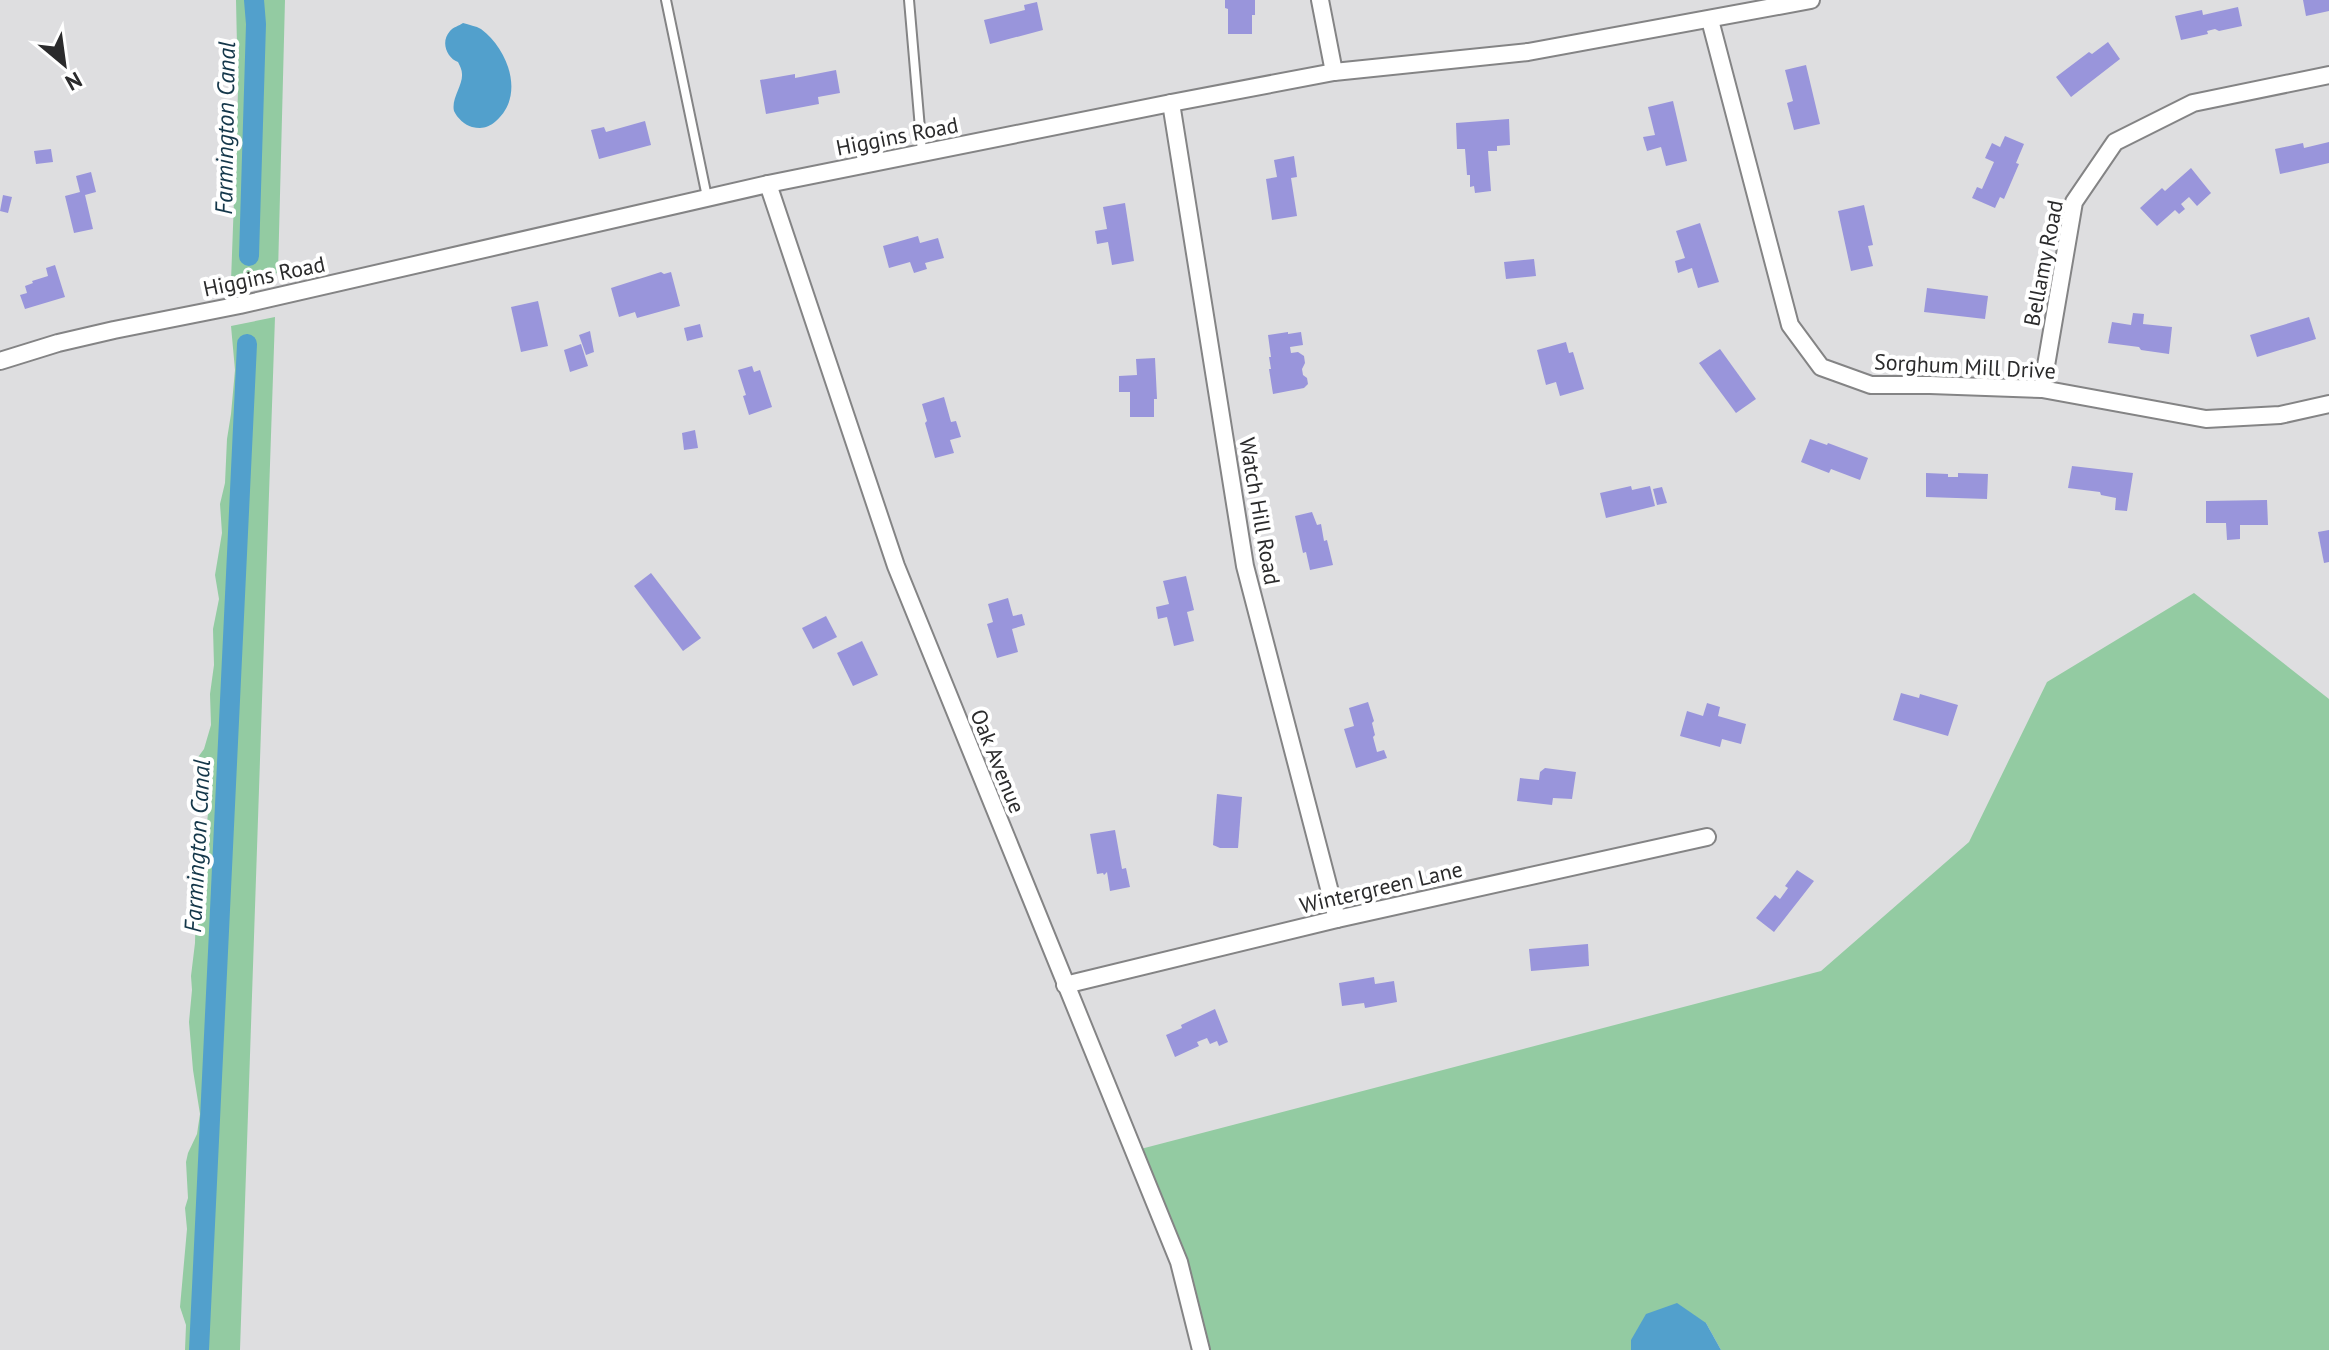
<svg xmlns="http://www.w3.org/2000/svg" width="2329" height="1350" viewBox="0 0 2329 1350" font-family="'PT Sans',sans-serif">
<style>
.green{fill:#93cba2}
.water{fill:#52a0cc}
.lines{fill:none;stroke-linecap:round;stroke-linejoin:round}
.canal{stroke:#52a0cc;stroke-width:20}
.building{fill:#9995db}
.service-casing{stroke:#848485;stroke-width:12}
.minor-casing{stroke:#848485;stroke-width:20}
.service{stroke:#fff;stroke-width:8}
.minor{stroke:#fff;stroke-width:16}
.labels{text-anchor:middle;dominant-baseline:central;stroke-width:8;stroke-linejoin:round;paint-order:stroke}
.street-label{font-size:22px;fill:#2b2b2c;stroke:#fff}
.water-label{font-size:24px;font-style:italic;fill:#14374a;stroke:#fff}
</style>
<rect width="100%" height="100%" fill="#dedee0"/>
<g class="green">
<path d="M236,0H285L278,273L231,281L238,92Z"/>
<path d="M275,317L240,1350H185L186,1325L180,1307L187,1229L185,1208L188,1198L186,1162L188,1153L197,1134L200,1114L193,1070L189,1022L192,990L191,976L195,943L197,864L206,830L208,814L203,778L193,764L204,749L211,725L210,694L214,665L213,629L219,599L215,575L222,533L220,504L225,483L227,439L231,414L235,370L231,326Z"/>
<path d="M2194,593L2329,699V1350H1721L1706,1323L1631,1340V1350H1201L1133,1151L1821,971L1969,842L2047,682Z"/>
</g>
<g class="water">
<path d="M463,23C469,25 476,26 481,29C509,50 525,96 496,121C488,128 482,129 472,127C465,125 457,118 454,111C451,99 463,85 462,74C462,70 460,66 458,62C447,58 440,42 450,31C453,27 459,26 463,23Z"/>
<path d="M1677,1303L1706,1323L1721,1350H1631V1340L1646,1314Z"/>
</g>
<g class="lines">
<g class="canal">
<path d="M249,256L256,24L254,0"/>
<path d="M199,1350L247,344"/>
</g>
</g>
<g class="building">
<path d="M1225,0H1255V15H1252V34H1228V9L1225,8Z"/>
<path d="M2303,0H2329V11L2306,16Z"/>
<path d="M1037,2L1043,30L990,44L984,20L1025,10L1024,5Z"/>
<path d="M2238,7L2242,26L2219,31L2215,29L2207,31L2208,34L2181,40L2175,16L2202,10L2203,15Z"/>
<path d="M2108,42L2120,59L2071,97L2056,77L2089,52L2092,54Z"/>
<path d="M1806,65L1820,124L1794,130L1787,103L1793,101L1785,70Z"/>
<path d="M836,70L840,93L818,97L819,104L766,114L760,80L795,74V78Z"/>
<path d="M1673,101L1687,161L1666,166L1661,147L1647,151L1643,137L1655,135L1648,107Z"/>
<path d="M1509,119L1510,145L1497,146V151H1488L1491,191L1475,193L1474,186L1470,187V175H1467L1465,149H1457L1456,123Z"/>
<path d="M645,121L651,145L599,159L591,130L604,127L606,132Z"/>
<path d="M2005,136L2024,144L2016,163L2019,164L2004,199L2000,197L1995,208L1972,198L1977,187L1982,189L1994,162L1985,158L1992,143L2000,147Z"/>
<path d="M2329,142V163L2280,174L2275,149L2303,143L2304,148Z"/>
<path d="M51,149L53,162L36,164L34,151Z"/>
<path d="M1294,156L1297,177L1291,178L1297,216L1272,220L1266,179L1277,177L1274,160Z"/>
<path d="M2191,168L2211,193L2197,206L2189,197L2181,204L2185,209L2179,214L2175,210L2157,226L2140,208L2162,188L2165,191Z"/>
<path d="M91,172L96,192L85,195L93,229L74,233L65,196L80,192L76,176Z"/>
<path d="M3,195L12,197L8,213L0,211Z"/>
<path d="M1125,203L1134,261L1112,265L1108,242L1097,244L1095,231L1107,229L1103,207Z"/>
<path d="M1864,205L1873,245L1868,246L1873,266L1851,271L1838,211Z"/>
<path d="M1700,223L1719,282L1698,288L1692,268L1678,273L1675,261L1685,258L1676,231Z"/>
<path d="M918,236L920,243L938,238L944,258L925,263L927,269L914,273L910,262L889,268L883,246Z"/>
<path d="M1534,259L1536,276L1506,279L1504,262Z"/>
<path d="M55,265L65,297L25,309L20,295L27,293L25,286L33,283L32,281L48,276L46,268Z"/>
<path d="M661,272L664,274L671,272L680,306L637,318L635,312L619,317L611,288Z"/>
<path d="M1927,288L1988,296L1985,319L1924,312Z"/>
<path d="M538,301L548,346L521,352L511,307Z"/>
<path d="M2133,313L2144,314L2143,324L2172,327L2169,354L2141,350L2139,347L2108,343L2112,322L2131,325Z"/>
<path d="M2309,317L2316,339L2257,357L2250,335Z"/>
<path d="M700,324L703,337L687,341L684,328Z"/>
<path d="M590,331L594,352L586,355L579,335Z"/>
<path d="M1288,332V334L1301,332L1303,345L1290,347L1291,353L1298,352L1304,356L1305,363L1302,369L1303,375L1307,378L1308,384L1304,388L1273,394L1269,369H1271L1269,357H1271L1268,335Z"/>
<path d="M1566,342L1569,353L1573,352L1584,389L1560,396L1556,382L1546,385L1537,350Z"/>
<path d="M581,344L588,366L570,372L564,350Z"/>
<path d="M1720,349L1756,399L1736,413L1699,363Z"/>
<path d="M1155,358L1157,399H1154V417H1130V392H1119V376L1137,375L1136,359Z"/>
<path d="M752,366L754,372L760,370L772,407L749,415L743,396L746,395L738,370Z"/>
<path d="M944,397L951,422L956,421L961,437L950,440L954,453L935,458L925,423L927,421L922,404Z"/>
<path d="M695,430L698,448L684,450L682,433Z"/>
<path d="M1810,439L1827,445L1828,443L1868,458L1860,480L1831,469L1829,473L1801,462Z"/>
<path d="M2072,466L2133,473L2127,511L2115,510L2116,498L2101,495L2100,492L2068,488Z"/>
<path d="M1926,473L1948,474V477H1958V473L1988,474L1987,499L1926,497Z"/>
<path d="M1631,486L1632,490L1650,486L1655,506L1606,518L1600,493Z"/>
<path d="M1662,487L1667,503L1657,505L1653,489Z"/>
<path d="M2267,500L2268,525H2240V539L2227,540L2226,523H2206V501Z"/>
<path d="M1312,512L1317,525L1321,524L1324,541L1327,540L1333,565L1310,570L1306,552L1303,553L1295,516Z"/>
<path d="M2329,530V562L2324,563L2318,532Z"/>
<path d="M651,573L701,638L683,651L634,586Z"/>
<path d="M1186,576L1194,610L1187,612L1194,641L1174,646L1167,617L1158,619L1156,607L1169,604L1163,581Z"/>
<path d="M1008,598L1013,616L1022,614L1025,625L1012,629L1018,652L997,658L987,624L993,622L988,604Z"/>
<path d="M826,616L837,637L813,649L802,628Z"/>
<path d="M862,641L878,675L853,686L837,653Z"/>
<path d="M1901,693L1919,698L1920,694L1958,705L1948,736L1893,720Z"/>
<path d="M1368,702L1374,721L1372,723L1375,735L1373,737L1377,752L1384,750L1387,758L1356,768L1344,729L1354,726L1349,708Z"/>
<path d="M1707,703L1720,707L1718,716L1746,724L1741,744L1722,739L1720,747L1680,736L1687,711L1703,716Z"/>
<path d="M1545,768L1576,772L1572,799L1553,798L1552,805L1517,801L1520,778L1539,780L1540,772Z"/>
<path d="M1217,794L1242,797L1238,848H1220L1213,845Z"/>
<path d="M1115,830L1122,869L1126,868L1130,887L1110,891L1107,872L1104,875L1103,873L1097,874L1090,834Z"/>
<path d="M1797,870L1814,881L1774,932L1756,918L1775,895L1780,899L1788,888L1785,886Z"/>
<path d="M1588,944L1589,966L1531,971L1529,949Z"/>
<path d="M1374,977L1375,984L1394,981L1397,1002L1365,1008L1364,1003L1342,1006L1339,983Z"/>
<path d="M1215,1009L1228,1042L1219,1046L1217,1041L1210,1044L1207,1038L1197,1042L1199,1046L1175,1057L1166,1035L1182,1028L1181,1025Z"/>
</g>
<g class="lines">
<defs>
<g id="service">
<path d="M666,0L707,197"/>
<path d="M909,0L922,152"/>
</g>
<g id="minor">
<path d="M1320,0L1334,72"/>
<path d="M1710,20L1790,325L1821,367L1871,385H1930L2042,389L2206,419L2280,415L2329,404"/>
<path d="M1171,103L1245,566L1337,919"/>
<path d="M768,184L896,566L1179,1262L1201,1350"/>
<path d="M0,361L58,343L114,330L240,305L768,184L1171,103L1334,72L1528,52L1811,0"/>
<path d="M2042,389L2074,202L2115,142L2193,103L2329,75"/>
<path d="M1065,985L1337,919L1707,837"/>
</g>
</defs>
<use href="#service" class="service-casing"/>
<use href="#minor" class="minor-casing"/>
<use href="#service" class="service"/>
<use href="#minor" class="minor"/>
</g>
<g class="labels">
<g class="street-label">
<text transform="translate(897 136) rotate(-11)">Higgins Road</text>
<text transform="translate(2043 263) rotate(-79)">Bellamy Road</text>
<text transform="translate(264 276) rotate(-12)">Higgins Road</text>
<text transform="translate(1965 366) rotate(3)">Sorghum Mill Drive</text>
<text transform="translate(1260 511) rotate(80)">Watch Hill Road</text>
<text transform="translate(998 761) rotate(68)">Oak Avenue</text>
<text transform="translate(1381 887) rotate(-13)">Wintergreen Lane</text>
</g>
<g class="water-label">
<text transform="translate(225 128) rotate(-89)">Farmington Canal</text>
<text transform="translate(197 846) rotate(-87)">Farmington Canal</text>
</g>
</g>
<g transform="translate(64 64) rotate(151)" stroke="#ffffff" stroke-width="6" paint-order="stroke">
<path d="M0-6L14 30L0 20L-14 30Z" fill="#2b2b2c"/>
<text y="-12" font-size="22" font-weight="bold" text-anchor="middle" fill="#2b2b2c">N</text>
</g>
</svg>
